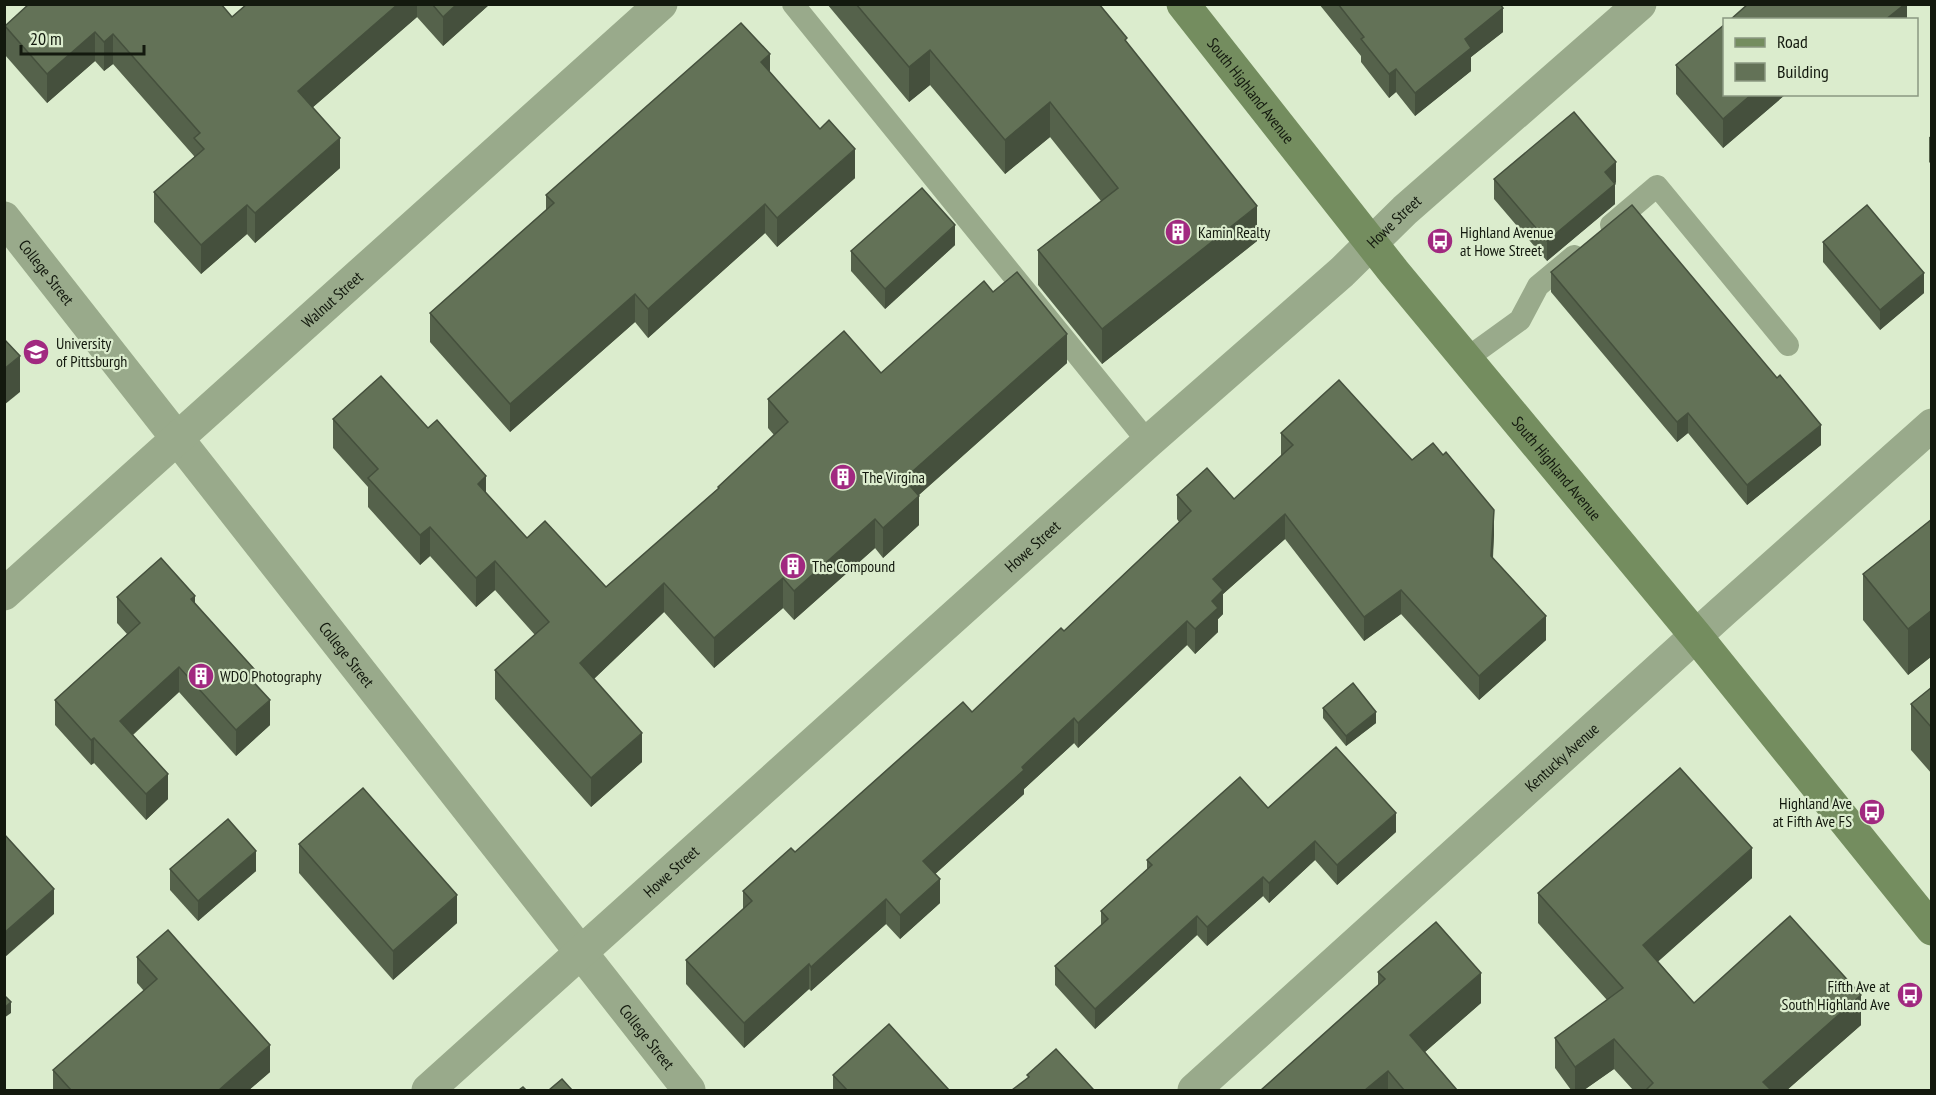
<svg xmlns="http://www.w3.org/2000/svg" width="1936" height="1095" viewBox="0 0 1936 1095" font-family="'PT Sans Narrow',sans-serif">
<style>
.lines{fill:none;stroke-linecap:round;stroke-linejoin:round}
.lane{stroke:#99aa8b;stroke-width:22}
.street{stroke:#99aa8b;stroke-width:33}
.secondary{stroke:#748d5f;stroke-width:33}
.wall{fill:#55624b}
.shaded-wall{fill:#45503d}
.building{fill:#637257;stroke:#45503d;stroke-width:1.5}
.labels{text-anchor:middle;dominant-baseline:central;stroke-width:4.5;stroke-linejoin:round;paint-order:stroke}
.street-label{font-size:16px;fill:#13190e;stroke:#dbeccd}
.poi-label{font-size:16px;fill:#13190e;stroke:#dbeccd;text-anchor:start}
</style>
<rect width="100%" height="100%" fill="#dbeccd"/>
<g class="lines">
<g class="lane">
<path d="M793,4L1148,442"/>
<path d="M1611,225L1657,186L1788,345"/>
<path d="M1466,359L1520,320L1538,286L1574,256"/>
</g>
<g class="street">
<path id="s1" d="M4,218L689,1090"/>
<path id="s2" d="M4,594L661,4"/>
<path id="s3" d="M428,1090L1148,442L1342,272L1405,210L1640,4"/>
<path id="s4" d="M1194,1090L1722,612L1932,425"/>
</g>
<path class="secondary" id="s5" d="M1183,4L1394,272L1696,636L1932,929"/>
</g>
<g class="wall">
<path d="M247,4H490L443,46L417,17L312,108L340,168L255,243L247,234L201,274L154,222V192L194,158V156L113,64L104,71L95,61L47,103L5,55V26L232,17Z"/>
<path d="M827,4H1099L1127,42L1257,241L1102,364L1038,285V250L1101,201L1050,137L1005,174L930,85L909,102Z"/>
<path d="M1319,4H1500L1503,32L1471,57V71L1415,116L1396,92L1389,98L1361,62V56Z"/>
<path d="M1676,65L1725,94H1786L1723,148L1676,94Z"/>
<path d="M770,72L855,178L777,247L765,233L648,338L635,322L510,432L430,342V313L546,210V195Z"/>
<path d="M1932,136V165L1929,162V137Z"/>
<path d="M1494,179L1616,182L1615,184V204L1547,261L1494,199Z"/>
<path d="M1823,242L1924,293L1880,330L1823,262Z"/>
<path d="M955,245L885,309L851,271V251Z"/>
<path d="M1551,272L1821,445L1747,505L1688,433L1677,442L1551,292Z"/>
<path d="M993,292L1067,363L919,495V525L883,558L875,548L794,620L783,608L714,668L664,612L594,679L642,762L591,807L495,699V670L535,635L495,590L476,607L430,556L420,565L368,507V487L333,448V419L486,493L527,538L606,587L718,489V487L774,435L768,428V399L881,373Z"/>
<path d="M1281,433L1412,460L1494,534L1493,558L1546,640L1479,700L1401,614L1364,641L1285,539L1223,594V614L1218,619V632L1195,654L1187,645L1078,748L1074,743L1024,789V794L935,874L940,903L900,939L886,924L811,991L809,989L744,1048L686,984V960L743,909V891L795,852L972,712L1064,631L1179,522L1177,519V495L1234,499L1281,456Z"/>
<path d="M1932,519V656L1908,675L1863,620V574Z"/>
<path d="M117,597L195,604L255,683L270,725L236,756L179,692L133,735L168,799L146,820L94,763L91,765L55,725V700L127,634L117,623Z"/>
<path d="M1911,704L1932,728V774L1911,750Z"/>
<path d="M1323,708L1376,723L1346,746L1323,718Z"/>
<path d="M1396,832L1337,885L1315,860L1269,903L1263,896L1207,946L1197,935L1095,1029L1055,985V966L1101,925V911L1147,870V860Z"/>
<path d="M299,844L457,923L393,980L299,873Z"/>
<path d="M170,869L256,871L198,921L170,890Z"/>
<path d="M1752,878L1658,961L1694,1003L1861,1025L1787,1090H1633L1614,1069L1584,1090H1571L1555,1068V1038L1607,1000L1538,923V893Z"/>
<path d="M137,957L270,1072L249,1090H53V1070L144,991L137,983Z"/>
<path d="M1378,972L1481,1003L1425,1052L1457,1090H1261L1378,985Z"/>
<path d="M833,1075L949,1090H833Z"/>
</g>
<g class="shaded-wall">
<path d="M398,4H417V17L298,120V91Z"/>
<path d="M457,4H490L443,46V17Z"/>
<path d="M1895,4H1910L1907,6V20H1885Z"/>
<path d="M1503,8V32L1471,57V71L1415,116V93L1465,39Z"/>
<path d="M95,32V61L47,103V74Z"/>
<path d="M113,34V64L104,71V42Z"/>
<path d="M930,50V85L909,102V67Z"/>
<path d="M770,54V83L761,62Z"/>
<path d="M1396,69V92L1389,98V74Z"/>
<path d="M1752,94H1786L1723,148V119Z"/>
<path d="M1050,102V137L1005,174V140Z"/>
<path d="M340,138V168L255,243V213Z"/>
<path d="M855,149V178L777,247V218Z"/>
<path d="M1616,162V182L1605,192V172Z"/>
<path d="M1615,184V204L1547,261V241Z"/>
<path d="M765,204V233L648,338V309Z"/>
<path d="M247,205V234L201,274V245Z"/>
<path d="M1257,206V241L1102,364V329Z"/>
<path d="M955,225V245L885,309V289Z"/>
<path d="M1924,273V293L1880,330V310Z"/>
<path d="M635,294V322L510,432V404Z"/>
<path d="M1067,334V363L904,508V479Z"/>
<path d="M20,356V392L4,405V369Z"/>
<path d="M1688,413V433L1677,442V422Z"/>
<path d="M1821,425V445L1747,505V485Z"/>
<path d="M486,476V505L478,484Z"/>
<path d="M919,496V525L883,558V528Z"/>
<path d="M1494,510V534L1491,581V556Z"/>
<path d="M1285,514V539L1223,594V614L1218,619V632L1195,654V629L1213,579Z"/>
<path d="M875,519V548L794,620V591Z"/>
<path d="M430,527V556L420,565V535Z"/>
<path d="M495,561V590L476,607V578Z"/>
<path d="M783,578V608L714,668V638Z"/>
<path d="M664,583V612L580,692V663Z"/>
<path d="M1401,590V614L1364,641V617Z"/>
<path d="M195,596V621L191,599Z"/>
<path d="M1932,610V656L1908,675V629Z"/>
<path d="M1546,616V640L1479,700V676Z"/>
<path d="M1187,621V645L1078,748V723Z"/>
<path d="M179,667V692L120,746V721Z"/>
<path d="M255,670V695L248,676Z"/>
<path d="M270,700V725L236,756V730Z"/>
<path d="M1376,712V723L1346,746V736Z"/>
<path d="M1074,718V743L1024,789V794L923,885V861Z"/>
<path d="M642,733V762L591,807V778Z"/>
<path d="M94,738V763L91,765V740Z"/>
<path d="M168,774V799L146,820V794Z"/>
<path d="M1396,813V832L1337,885V865Z"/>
<path d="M1315,841V860L1269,903V883Z"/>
<path d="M1752,848V878L1643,975V945Z"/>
<path d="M256,851V871L198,921V901Z"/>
<path d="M1263,877V896L1207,946V927Z"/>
<path d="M940,879V903L900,939V915Z"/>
<path d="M54,889V914L4,958V933Z"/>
<path d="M457,895V923L393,980V951Z"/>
<path d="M886,899V924L811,991V967Z"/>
<path d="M1197,916V935L1095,1029V1009Z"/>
<path d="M809,964V989L744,1048V1023Z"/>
<path d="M1481,973V1003L1410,1065V1035Z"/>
<path d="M1861,995V1025L1787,1090H1763V1082Z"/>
<path d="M11,1002V1013L4,1018V1008Z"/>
<path d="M1614,1039V1069L1584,1090H1575V1067Z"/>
<path d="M270,1045V1072L249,1090H219Z"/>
<path d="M1388,1071V1090H1365Z"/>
</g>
<g class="building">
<path d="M29,4H221L232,17L247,4H398L298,91L340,138L255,213L247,205L201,245L154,192L204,149L194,138L200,133L113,34L104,42L95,32L47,74L5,26Z"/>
<path d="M432,4H457L443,17Z"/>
<path d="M856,4H1099L1127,38L1125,40L1257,206L1102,329L1038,250L1118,188L1050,102L1005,140L930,50L909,67Z"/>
<path d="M1338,4H1500L1503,8L1465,39L1471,48L1415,93L1396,69L1389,74L1361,39L1364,37Z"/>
<path d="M1748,4H1905L1885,20H1730Z"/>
<path d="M741,23L770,54L761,62L820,129L829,120L855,149L777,218L765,204L648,309L635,294L510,404L430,313L554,203L546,195Z"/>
<path d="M1725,24V94H1752L1723,119L1676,65Z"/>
<path d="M1574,112L1616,162L1605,172L1615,184L1547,241L1494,179Z"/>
<path d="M922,188L955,225L885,289L851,251Z"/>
<path d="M1632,205L1777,378L1780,375L1821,425L1747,485L1688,413L1677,422L1551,272Z"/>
<path d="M1867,205L1924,273L1880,310L1823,242Z"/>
<path d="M1017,272L1067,334L904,479L919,496L883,528L875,519L794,591L783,578L714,638L664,583L580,663L642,733L591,778L495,670L549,622L495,561L476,578L430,527L420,535L368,478L378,469L333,419L381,376L428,428L437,420L486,476L478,484L527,538L545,521L606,587L719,488L718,487L788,422L768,399L844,331L881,373L984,281L993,292Z"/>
<path d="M4,339L20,356L4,369Z"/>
<path d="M1339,380L1412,460L1433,443L1443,455L1446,452L1494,510L1491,556L1546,616L1479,676L1401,590L1364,617L1285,514L1213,579L1223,590L1212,601L1218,608L1195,629L1187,621L1078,723L1074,718L1022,767L1024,770L923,861L940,879L900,915L886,899L811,967L809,964L744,1023L686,960L752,901L743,891L791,848L795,852L963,702L972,712L1061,628L1064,631L1191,511L1177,495L1207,468L1234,499L1293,445L1281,433Z"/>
<path d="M1932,519V610L1908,629L1863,574Z"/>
<path d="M161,558L195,596L191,599L255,670L248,676L270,700L236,730L179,667L120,721L168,774L146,794L94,738L91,740L55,700L140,623L117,597Z"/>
<path d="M1353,683L1376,712L1346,736L1323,708Z"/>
<path d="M1932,687V728L1911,704Z"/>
<path d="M1336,747L1396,813L1337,865L1315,841L1269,883L1263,877L1207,927L1197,916L1095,1009L1055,966L1108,919L1101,911L1152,865L1147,860L1240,777L1268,808Z"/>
<path d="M1680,768L1752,848L1643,945L1694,1003L1790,916L1861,995L1763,1082L1771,1090H1646L1653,1083L1614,1039L1575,1067L1555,1038L1623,988L1538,893Z"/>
<path d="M363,788L457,895L393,951L299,844Z"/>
<path d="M228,819L256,851L198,901L170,869Z"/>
<path d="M4,834L54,889L4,933Z"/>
<path d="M1436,922L1481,973L1410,1035L1457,1090H1404L1388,1071L1365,1090H1261L1385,979L1378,972Z"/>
<path d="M168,930L270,1045L219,1090H71L53,1070L157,979L137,957Z"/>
<path d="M4,995L11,1002L4,1008Z"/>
<path d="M889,1024L949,1090H847L833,1075Z"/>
<path d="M1056,1049L1093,1089L1091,1090H1012L1029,1077L1027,1075Z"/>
<path d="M562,1079L572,1090H549Z"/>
<path d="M523,1087L526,1090H519Z"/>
</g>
<defs>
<symbol id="building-disc" viewBox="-11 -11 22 22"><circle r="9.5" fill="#a12980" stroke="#dbeccd"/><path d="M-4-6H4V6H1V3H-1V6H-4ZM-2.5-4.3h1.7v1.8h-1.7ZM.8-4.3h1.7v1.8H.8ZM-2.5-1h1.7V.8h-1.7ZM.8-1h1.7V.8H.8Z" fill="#fff"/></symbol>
<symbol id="bus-disc" viewBox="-11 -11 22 22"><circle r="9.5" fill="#a12980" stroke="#dbeccd"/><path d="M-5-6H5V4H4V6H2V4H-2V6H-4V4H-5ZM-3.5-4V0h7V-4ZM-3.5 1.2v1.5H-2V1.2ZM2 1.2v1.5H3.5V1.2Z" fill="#fff"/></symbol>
<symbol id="university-disc" viewBox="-11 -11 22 22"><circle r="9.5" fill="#a12980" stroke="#dbeccd"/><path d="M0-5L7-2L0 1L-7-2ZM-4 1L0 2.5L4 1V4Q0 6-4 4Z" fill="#fff"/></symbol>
</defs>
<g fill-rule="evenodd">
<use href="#building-disc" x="1163" y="217" width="30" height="30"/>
<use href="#bus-disc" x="1425" y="226" width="30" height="30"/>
<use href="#university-disc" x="21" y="337" width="30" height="30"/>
<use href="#building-disc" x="828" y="462" width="30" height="30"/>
<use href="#building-disc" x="778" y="551" width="30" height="30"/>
<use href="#building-disc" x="186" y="661" width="30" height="30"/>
<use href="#bus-disc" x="1857" y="797" width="30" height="30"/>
<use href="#bus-disc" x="1895" y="980" width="30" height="30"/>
</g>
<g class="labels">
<g class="street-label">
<text stroke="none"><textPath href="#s5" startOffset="110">South Highland Avenue</textPath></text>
<text stroke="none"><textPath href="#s3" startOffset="1299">Howe Street</textPath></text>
<text stroke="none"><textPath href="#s1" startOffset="69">College Street</textPath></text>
<text stroke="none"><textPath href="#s2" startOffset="441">Walnut Street</textPath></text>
<text stroke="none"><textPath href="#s5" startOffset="596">South Highland Avenue</textPath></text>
<text stroke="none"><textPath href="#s3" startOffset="813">Howe Street</textPath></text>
<text stroke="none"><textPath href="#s1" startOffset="555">College Street</textPath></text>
<text stroke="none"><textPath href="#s4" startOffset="496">Kentucky Avenue</textPath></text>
<text stroke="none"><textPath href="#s3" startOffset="327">Howe Street</textPath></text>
<text stroke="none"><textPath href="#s1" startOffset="1041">College Street</textPath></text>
</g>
<g class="poi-label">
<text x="1198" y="232">Kamin Realty</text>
<text x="1460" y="232">Highland Avenue<tspan x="1460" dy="18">at Howe Street</tspan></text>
<text x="56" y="343">University<tspan x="56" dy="18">of Pittsburgh</tspan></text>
<text x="862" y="477">The Virgina</text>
<text x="812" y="566">The Compound</text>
<text x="220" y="676">WDO Photography</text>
<text x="1852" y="803" text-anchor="end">Highland Ave<tspan x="1852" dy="18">at Fifth Ave FS</tspan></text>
<text x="1890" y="986" text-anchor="end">Fifth Ave at<tspan x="1890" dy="18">South Highland Ave</tspan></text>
</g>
</g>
<rect width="1936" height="1095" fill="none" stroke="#13190e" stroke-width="12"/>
<rect x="1723" y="18" width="195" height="78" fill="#dbeccd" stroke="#8b9881" stroke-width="1.5"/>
<rect x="1735" y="38" width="30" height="9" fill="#748d5f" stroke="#8b9881" stroke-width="1.5"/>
<text x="1777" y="48" font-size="18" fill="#13190e">Road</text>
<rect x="1735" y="63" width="30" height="18" fill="#637257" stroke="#8b9881" stroke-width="1.5"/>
<text x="1777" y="78" font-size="18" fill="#13190e">Building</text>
<path d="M21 45v9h123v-9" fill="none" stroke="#13190e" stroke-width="3"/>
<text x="30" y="45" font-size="18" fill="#13190e" stroke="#dbeccd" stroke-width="4.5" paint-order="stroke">20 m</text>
</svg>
